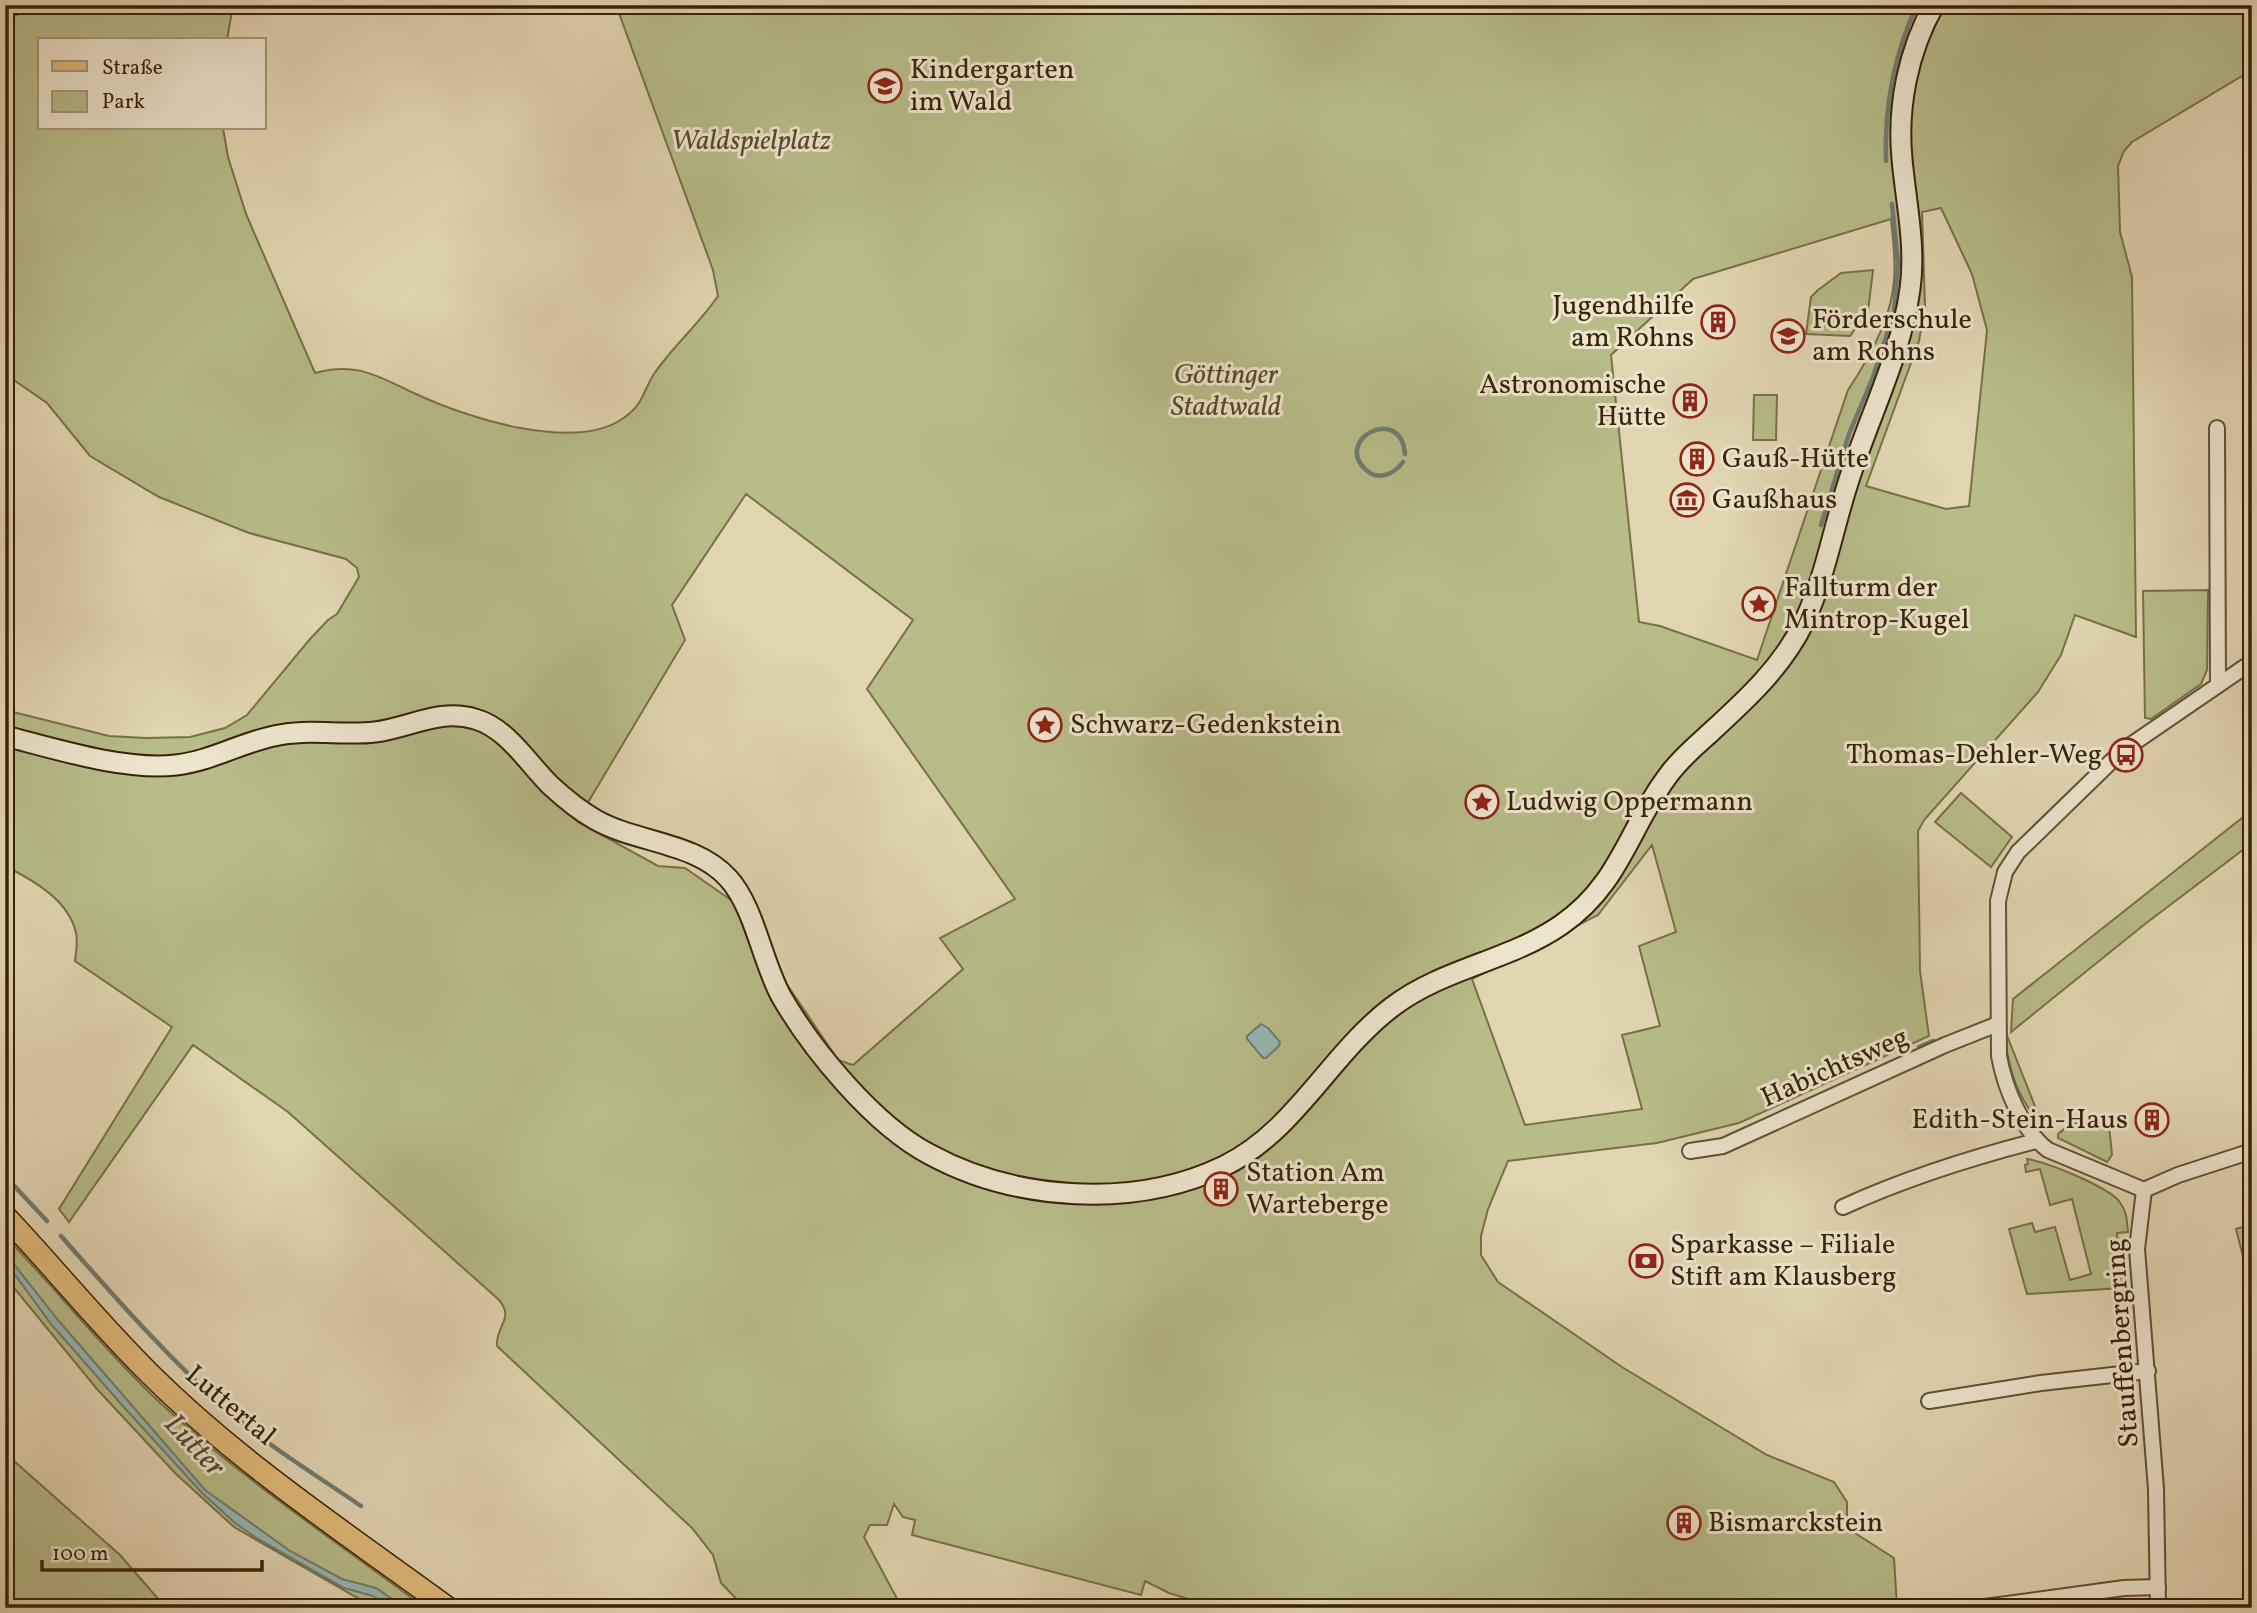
<svg xmlns="http://www.w3.org/2000/svg" width="2257" height="1613" viewBox="0 0 2257 1613" font-family="Vollkorn,serif">
<style>
.green{fill:#b7bc89;stroke:#787048;stroke-width:2;fill-rule:evenodd}
.water{fill:#96b7b4;stroke:#707c6f;stroke-width:2}
.lines{fill:none;stroke-linecap:round;stroke-linejoin:round}
.stream{stroke:#707c6f;stroke-width:4.5}
.street-casing{stroke:#625032;stroke-width:18}
.secondary-casing{stroke:#382307;stroke-width:23}
.primary-casing{stroke:#382307;stroke-width:24}
.street{stroke:#ece4cd;stroke-width:14}
.secondary{stroke:#ece4cd;stroke-width:19}
.primary{stroke:#e0ba79;stroke-width:21}
.labels{text-anchor:middle;dominant-baseline:central;stroke-width:6;stroke-linejoin:round;paint-order:stroke}
.poi-label{font-size:28px;fill:#382307;stroke:#ece4cd;text-anchor:start}
.park-label{font-size:28px;font-style:italic;fill:#584928;stroke:#ece4cd}
.street-label{font-size:28px;fill:#382307;stroke:#ece4cd}
.water-label{font-size:30px;font-style:italic;fill:#504832;stroke:#ece4cd}
</style>
<rect width="100%" height="100%" fill="#e1d5b2"/>
<filter id="stains"><feTurbulence type="fractalNoise" baseFrequency=".00286" numOctaves="4"/><feColorMatrix values="0 0 0 0 .2 0 0 0 0 .09 0 0 0 0 .02 0 0 0 .5 -.17"/></filter>
<radialGradient id="worn" r=".72"><stop offset=".6" stop-color="#630" stop-opacity="0"/><stop offset="1" stop-color="#630" stop-opacity=".3"/></radialGradient>
<g class="green">
<path d="M44,5H233L227,40H40V128H223L228,157L246,214L315,373C357,361 379,377 416,394C465,417 576,454 625,417C644,403 643,391 654,374C673,346 699,324 718,296L713,270L616,5H2252V70L2132,142L2124,151L2118,166L2120,232L2132,277L2136,637L2075,615L2061,655L2038,692L1924,820L1918,831L1920,971L1929,1036L1739,1123L1657,1143L1508,1161L1488,1209L1481,1236V1255L1498,1282L1622,1367L1767,1455L1834,1482L1847,1502V1528L1894,1558L1897,1608H1217L1169,1593L1145,1581L1141,1595L912,1535L915,1520L903,1517L894,1504L887,1525H870L864,1537L902,1608H745L721,1583L713,1555L692,1528L497,1346C495,1326 516,1318 498,1299L288,1112L193,1045L69,1222L59,1209L172,1027L75,961C76,952 78,941 76,933C69,900 33,880 5,866V742L148,774L283,741L462,724L497,738L539,787L578,822L658,866L685,868L734,902L747,888L786,983L838,1060L853,1065L963,969L940,938L1015,899L867,689L913,620L746,494L672,605L685,640L587,804L565,787L516,733L492,715L395,720L179,758C119,757 63,741 5,727V710L109,736L146,738L190,737L225,728L247,715L310,639L328,620L337,614L359,577L357,568L346,559L249,533L159,497L90,456L47,403L5,374V19ZM1941,208L1972,274L1987,330L1969,506L1946,509L1866,486L1919,341L1925,306L1922,212ZM1891,219C1893,239 1896,260 1894,280C1892,317 1868,360 1848,390L1757,660L1660,626L1639,622L1611,355L1693,279ZM1652,845L1676,932L1639,946L1660,1026L1622,1035L1642,1109L1525,1125L1472,979L1598,915Z"/>
<path d="M1873,270L1868,311L1850,336L1806,334L1811,297L1818,290L1841,273Z"/>
<path d="M1754,395H1777L1776,440H1753Z"/>
<path d="M2208,590L2207,670L2201,684L2151,719L2145,718L2143,591Z"/>
<path d="M1961,793L2012,837L1991,867L1935,822Z"/>
<path d="M2252,810V843L2145,924L2011,1032L2013,999Z"/>
<path d="M2006,1033L2042,1124L2041,1126C2017,1095 2010,1074 2004,1035Z"/>
<path d="M2096,1115L2107,1121L2109,1125L2112,1155L2107,1162L2058,1138V1134L2068,1126Z"/>
<path d="M2027,1159C2047,1162 2106,1186 2119,1201C2127,1211 2127,1220 2128,1232L2117,1233L2121,1288L2027,1294L2009,1229L2032,1223L2035,1232L2055,1227L2070,1280L2091,1274L2072,1199L2050,1205L2040,1169L2026,1172L2025,1165L2028,1164Z"/>
<path d="M2252,1224V1292L2236,1229Z"/>
<path d="M5,1236C55,1288 100,1345 153,1396C236,1475 333,1539 425,1608H375L234,1527L175,1473L97,1389L5,1277Z"/>
<path d="M5,1453L120,1555L166,1608H5Z"/>
</g>
<g class="water">
<path d="M1261,1024L1268,1028L1280,1042L1279,1046L1266,1058H1263L1247,1039V1036Z"/>
<path d="M5,1253L58,1320L205,1490L290,1551L342,1579L376,1588L405,1608H392L373,1596L344,1588L255,1537L235,1523L202,1493L122,1405L51,1324L5,1261Z"/>
</g>
<g class="lines">
<g class="stream">
<path d="M1886,161C1884,106 1894,55 1917,5"/>
<path d="M1403,462C1394,474 1378,482 1365,469C1334,439 1401,404 1405,454"/>
<path d="M1821,525L1849,434L1873,377L1894,313L1898,263L1892,204"/>
<path d="M1919,1047L1933,1041"/>
<path d="M5,1176L47,1221"/>
<path d="M61,1236C114,1296 167,1357 227,1410C268,1446 316,1475 361,1506"/>
</g>
<defs>
<g id="street">
<path d="M2217,428L2218,685"/>
<path d="M1690,1151L1723,1146L1945,1045L1998,1024"/>
<path d="M2144,1190L2048,1150C2022,1130 2005,1089 1999,1056L1998,901L2005,872L2018,852L2122,751L2252,662"/>
<path d="M2144,1190L2137,1249L2156,1489L2158,1608"/>
<path d="M2144,1190L2178,1175L2252,1151"/>
<path d="M1843,1207C1904,1179 1970,1158 2036,1141"/>
<path d="M1929,1401L2041,1383L2148,1371"/>
<path d="M1977,1608L2124,1588L2158,1587"/>
</g>
<path id="secondary" d="M5,736C56,749 125,771 176,765C211,761 240,743 274,736C307,728 342,736 375,732C409,728 440,708 475,719C507,728 527,762 550,785C564,798 580,811 596,820C637,843 695,842 728,878C754,906 762,961 781,996C812,1050 874,1125 929,1154C1015,1201 1135,1209 1224,1166C1295,1132 1330,1054 1392,1007C1443,968 1509,961 1561,925C1621,884 1629,826 1670,773C1682,757 1697,745 1711,732C1747,699 1783,666 1804,622C1825,578 1833,529 1848,483C1868,418 1901,357 1910,289C1916,246 1906,203 1902,159C1897,107 1908,51 1934,5"/>
<path id="primary" d="M5,1216C55,1269 100,1325 152,1376C241,1464 347,1534 448,1608"/>
</defs>
<use href="#street" class="street-casing"/>
<use href="#secondary" class="secondary-casing"/>
<use href="#primary" class="primary-casing"/>
<use href="#street" class="street"/>
<use href="#secondary" class="secondary"/>
<use href="#primary" class="primary"/>
</g>
<defs>
<symbol id="school-ring" viewBox="-11 -11 22 22"><circle r="9.5" fill="#ece4cd" stroke="#8f2418" stroke-width="1.5"/><path d="M0-5L7-2L0 1L-7-2ZM-4 1L0 2.5L4 1V4Q0 6-4 4Z" fill="#8f2418"/></symbol>
<symbol id="building-ring" viewBox="-11 -11 22 22"><circle r="9.5" fill="#ece4cd" stroke="#8f2418" stroke-width="1.5"/><path d="M-4-6H4V6H1V3H-1V6H-4ZM-2.5-4.3h1.7v1.8h-1.7ZM.8-4.3h1.7v1.8H.8ZM-2.5-1h1.7V.8h-1.7ZM.8-1h1.7V.8H.8Z" fill="#8f2418"/></symbol>
<symbol id="museum-ring" viewBox="-11 -11 22 22"><circle r="9.5" fill="#ece4cd" stroke="#8f2418" stroke-width="1.5"/><path d="M0-6L6-3V-2H-6V-3ZM-5-1h2V3h-2ZM-1-1h2V3h-2ZM3-1h2V3H3ZM-6 4H6V6H-6Z" fill="#8f2418"/></symbol>
<symbol id="sight-ring" viewBox="-11 -11 22 22"><circle r="9.5" fill="#ece4cd" stroke="#8f2418" stroke-width="1.5"/><path d="M0-6L1.8-2.2L6-1.7L2.9 1.2L3.7 5.4L0 3.3L-3.7 5.4L-2.9 1.2L-6-1.7L-1.8-2.2Z" fill="#8f2418"/></symbol>
<symbol id="bus-ring" viewBox="-11 -11 22 22"><circle r="9.5" fill="#ece4cd" stroke="#8f2418" stroke-width="1.5"/><path d="M-5-6H5V4H4V6H2V4H-2V6H-4V4H-5ZM-3.5-4V0h7V-4ZM-3.5 1.2v1.5H-2V1.2ZM2 1.2v1.5H3.5V1.2Z" fill="#8f2418"/></symbol>
<symbol id="bank-ring" viewBox="-11 -11 22 22"><circle r="9.5" fill="#ece4cd" stroke="#8f2418" stroke-width="1.5"/><path d="M-6-4H6V4H-6ZM0-2.3a2.3 2.3 0 1 0 0 4.6a2.3 2.3 0 1 0 0-4.6Z" fill="#8f2418"/></symbol>
</defs>
<g fill-rule="evenodd">
<use href="#school-ring" x="866" y="67" width="38" height="38"/>
<use href="#building-ring" x="1699" y="303" width="38" height="38"/>
<use href="#school-ring" x="1769" y="317" width="38" height="38"/>
<use href="#building-ring" x="1671" y="382" width="38" height="38"/>
<use href="#building-ring" x="1678" y="440" width="38" height="38"/>
<use href="#museum-ring" x="1668" y="481" width="38" height="38"/>
<use href="#sight-ring" x="1740" y="585" width="38" height="38"/>
<use href="#sight-ring" x="1026" y="706" width="38" height="38"/>
<use href="#bus-ring" x="2107" y="736" width="38" height="38"/>
<use href="#sight-ring" x="1463" y="783" width="38" height="38"/>
<use href="#building-ring" x="2133" y="1101" width="38" height="38"/>
<use href="#building-ring" x="1202" y="1170" width="38" height="38"/>
<use href="#bank-ring" x="1627" y="1242" width="38" height="38"/>
<use href="#building-ring" x="1665" y="1504" width="38" height="38"/>
</g>
<g class="labels">
<g class="poi-label">
<text x="910" y="70">Kindergarten<tspan x="910" dy="32">im Wald</tspan></text>
<text x="1694" y="306" text-anchor="end">Jugendhilfe<tspan x="1694" dy="32">am Rohns</tspan></text>
<text x="1812" y="320">Förderschule<tspan x="1812" dy="32">am Rohns</tspan></text>
<text x="1666" y="385" text-anchor="end">Astronomische<tspan x="1666" dy="32">Hütte</tspan></text>
<text x="1722" y="459">Gauß-Hütte</text>
<text x="1712" y="500">Gaußhaus</text>
<text x="1784" y="588">Fallturm der<tspan x="1784" dy="32">Mintrop-Kugel</tspan></text>
<text x="1070" y="725">Schwarz-Gedenkstein</text>
<text x="2102" y="755" text-anchor="end">Thomas-Dehler-Weg</text>
<text x="1506" y="802">Ludwig Oppermann</text>
<text x="2128" y="1120" text-anchor="end">Edith-Stein-Haus</text>
<text x="1246" y="1173">Station Am<tspan x="1246" dy="32">Warteberge</tspan></text>
<text x="1670" y="1245">Sparkasse – Filiale<tspan x="1670" dy="32">Stift am Klausberg</tspan></text>
<text x="1708" y="1523">Bismarckstein</text>
</g>
<g class="park-label">
<text x="751" y="141">Waldspielplatz</text>
<text x="1226" y="375">Göttinger<tspan x="1226" dy="32">Stadtwald</tspan></text>
</g>
<g class="street-label">
<text transform="translate(1835 1068) rotate(-24)">Habichtsweg</text>
<text transform="translate(2123 1343) rotate(-94)">Stauffenbergring</text>
<text transform="translate(230 1406) rotate(40)">Luttertal</text>
</g>
<g class="water-label">
<text transform="translate(194 1446) rotate(47)">Lutter</text>
</g>
</g>
<rect width="2257" height="1613" fill="none" stroke="#e1d5b2" stroke-width="28"/>
<rect x="7" y="7" width="2243" height="1599" fill="none" stroke="#382307" stroke-width="3.5"/>
<rect x="14" y="14" width="2229" height="1585" fill="none" stroke="#382307" stroke-width="2"/>
<rect x="38" y="38" width="228" height="91" fill="#ece4cd" stroke="#a4977e" stroke-width="2"/>
<rect x="52" y="61" width="35" height="10" fill="#e0ba79" stroke="#a4977e" stroke-width="2"/>
<text x="102" y="74" font-size="21" fill="#382307">Straße</text>
<rect x="52" y="91" width="35" height="21" fill="#b7bc89" stroke="#a4977e" stroke-width="2"/>
<text x="102" y="108" font-size="21" fill="#382307">Park</text>
<path d="M42 1560v10h220v-10" fill="none" stroke="#382307" stroke-width="3.5"/>
<text x="52" y="1560" font-size="21" fill="#382307" stroke="#ece4cd" stroke-width="5" paint-order="stroke">100 m</text>
<rect width="100%" height="100%" filter="url(#stains)"/>
<rect width="100%" height="100%" fill="url(#worn)"/>
</svg>
